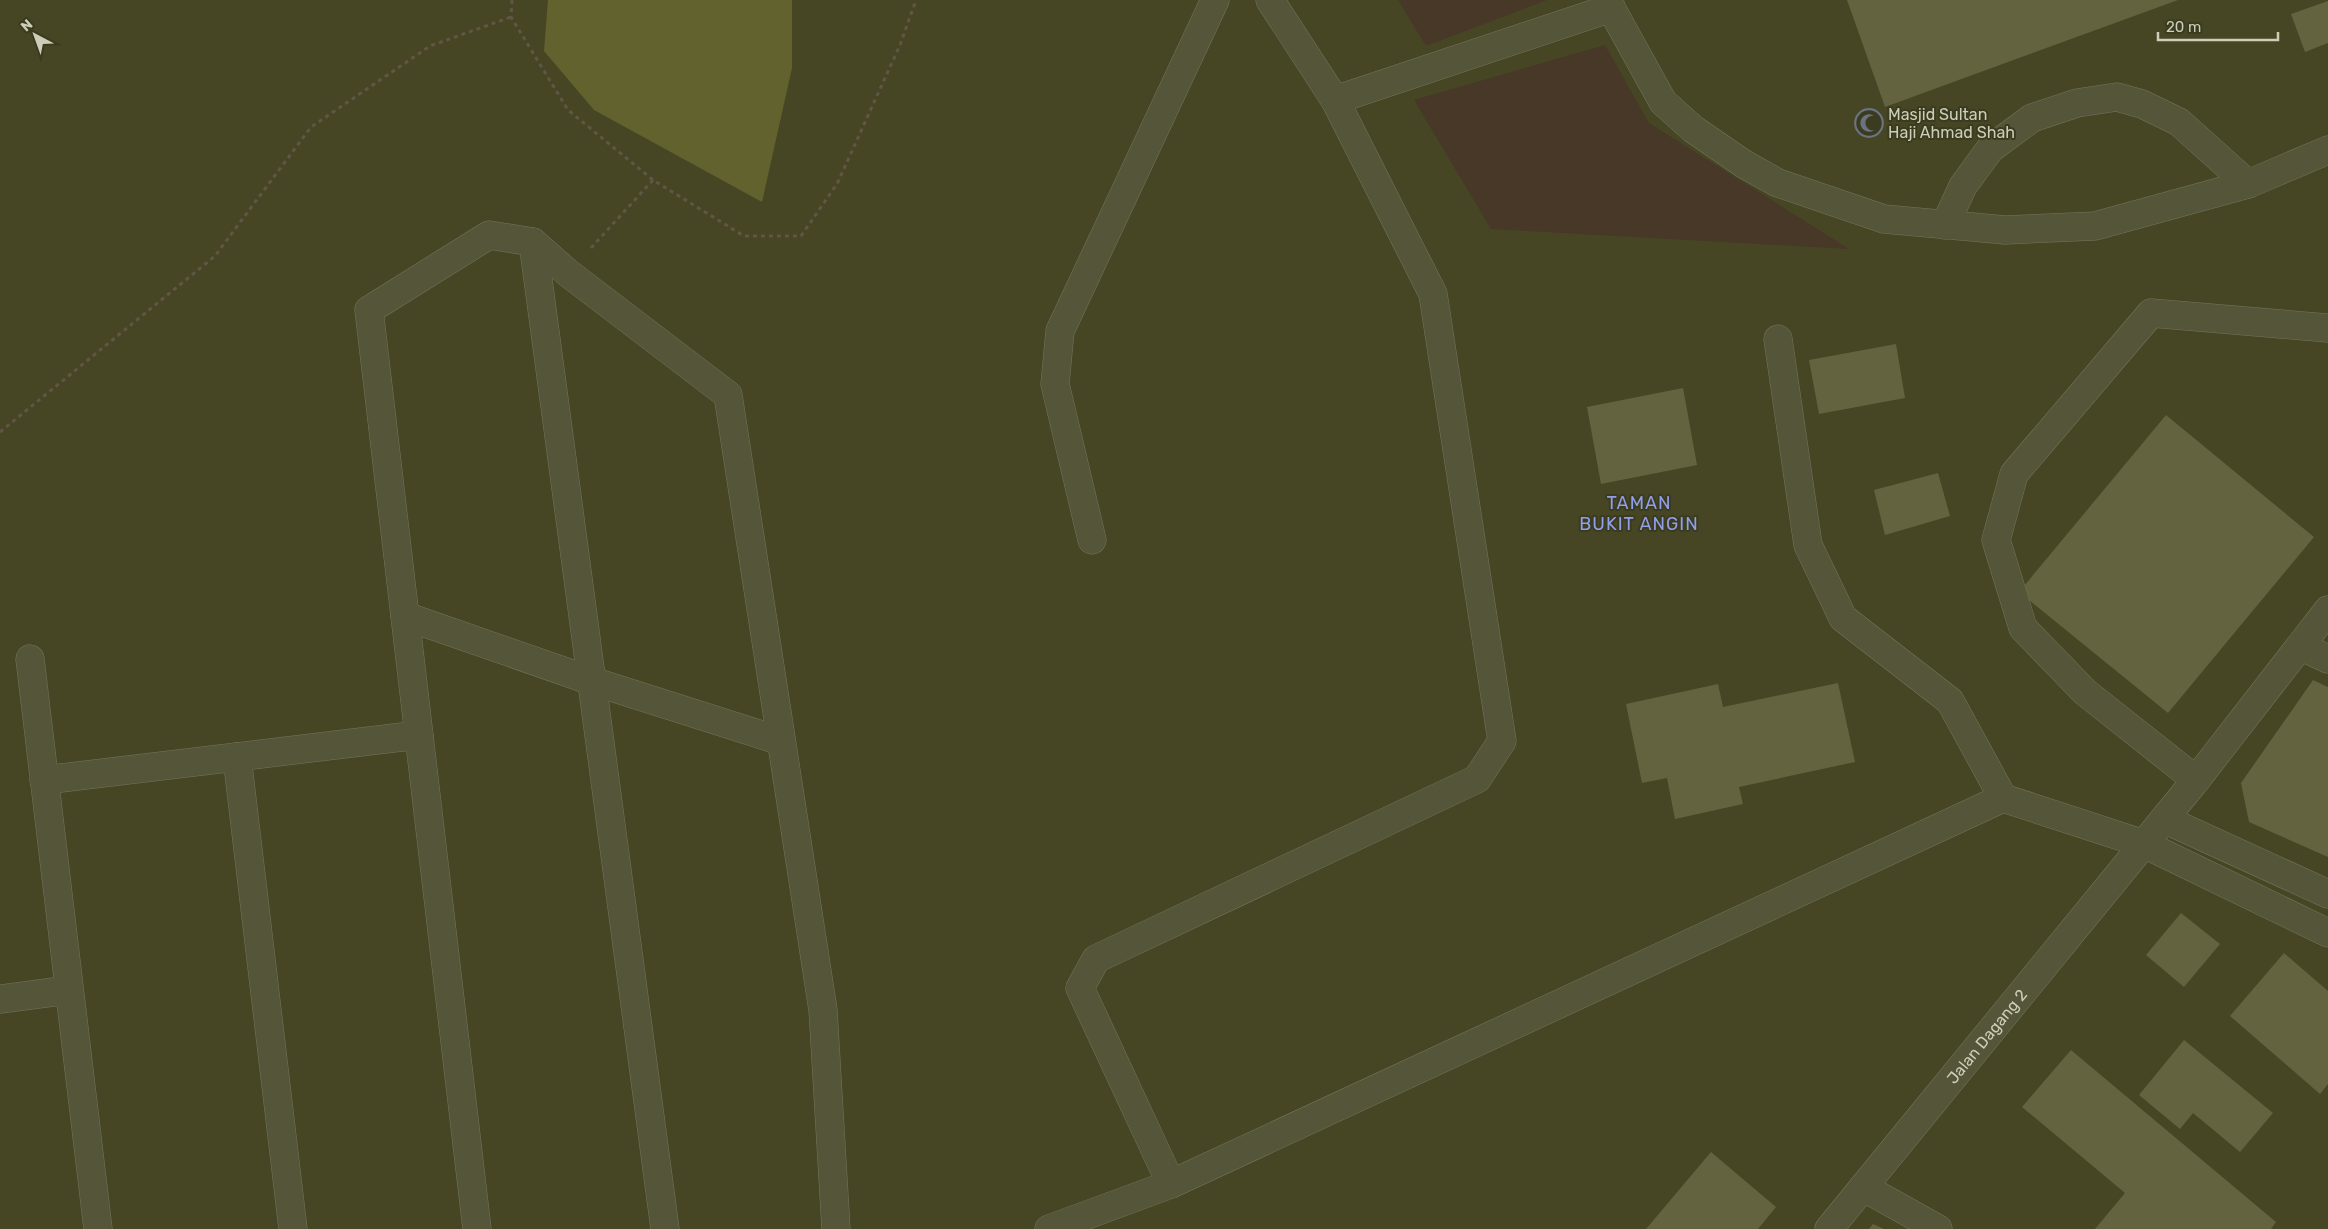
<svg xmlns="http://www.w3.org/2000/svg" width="2328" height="1229" viewBox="0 0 2328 1229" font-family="Rubik,sans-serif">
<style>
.green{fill:#473828}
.water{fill:#61622e}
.building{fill:#63633f}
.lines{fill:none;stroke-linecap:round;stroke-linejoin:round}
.minor-casing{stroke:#74755c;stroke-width:29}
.path{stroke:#625546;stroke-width:3;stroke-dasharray:4 4;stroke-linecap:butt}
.minor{stroke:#55553a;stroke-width:28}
.labels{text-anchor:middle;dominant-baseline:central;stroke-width:4;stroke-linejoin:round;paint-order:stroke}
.poi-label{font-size:16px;fill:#cdceb8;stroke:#3a3b1f;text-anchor:start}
.street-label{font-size:16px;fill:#cdceb8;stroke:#3a3b1f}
.neighbourhood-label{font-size:18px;letter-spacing:1px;fill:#919ee9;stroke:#3a3b1f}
</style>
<rect width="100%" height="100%" fill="#464625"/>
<g class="green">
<path d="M1398,0H1547L1426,46Z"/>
<path d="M1605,45L1649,123L1849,249L1491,229L1414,100Z"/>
</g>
<path class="water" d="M548,0H792V68L762,202L594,110L544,51Z"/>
<g class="building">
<path d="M1847,0H2178L1885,107Z"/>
<path d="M2328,1V43L2305,52L2291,14Z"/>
<path d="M1896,344L1905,398L1819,414L1809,360Z"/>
<path d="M1683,388L1697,465L1601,484L1587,407Z"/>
<path d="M2166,415L2314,537L2168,713L2019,592Z"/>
<path d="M1938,473L1950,516L1885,535L1874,490Z"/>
<path d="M2313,680L2328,687V857L2249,822L2241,783Z"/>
<path d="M1838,683L1855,762L1739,787L1743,804L1675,819L1667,778L1642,783L1626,704L1718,684L1723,707Z"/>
<path d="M2181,913L2220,944L2184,987L2146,955Z"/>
<path d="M2284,953L2328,991V1084L2320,1094L2230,1016Z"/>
<path d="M2184,1040L2273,1113L2240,1152L2193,1113L2180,1129L2139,1095Z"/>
<path d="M2071,1050L2276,1222L2271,1229H2095L2125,1193L2022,1107Z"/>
<path d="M1711,1152L1776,1207L1758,1229H1646Z"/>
<path d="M1873,1224L1884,1229H1869Z"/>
</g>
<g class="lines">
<defs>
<g id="minor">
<path d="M1609,0L1611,8L1663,102L1693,129L1744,164L1778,183L1884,219L2005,230L2095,226L2248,184L2328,150"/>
<path d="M1335,100L1611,8"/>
<path d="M1945,225L1963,186L1990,149L2032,118L2077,103L2117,97L2142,104L2179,122L2248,184"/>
<path d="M533,242L665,1229"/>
<path d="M1778,339L1808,545L1843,618L1950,701L2003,798"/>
<path d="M1092,540L1055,384L1060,331L1215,0"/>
<path d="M405,616L592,681L781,741"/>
<path d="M2300,646L2328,659"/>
<path d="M30,659L98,1229"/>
<path d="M237,757L293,1229"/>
<path d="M44,780L419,735"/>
<path d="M2196,780L2085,692L2023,628L1996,540L2014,474L2151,313L2328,328"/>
<path d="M2164,819L2328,894"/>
<path d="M0,999L69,990"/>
<path d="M1171,1184L1080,988L1096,959L1477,779L1502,741L1433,294L1335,100L1270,0"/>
<path d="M1863,1187L1938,1229"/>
<path d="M477,1229L369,310L489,235L533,242L568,273L728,395L823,1010L836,1229"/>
<path d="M1049,1229L1171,1184L2003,798L2144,844L2328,933"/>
<path id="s1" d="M1829,1229L2196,780L2328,610"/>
</g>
</defs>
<use href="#minor" class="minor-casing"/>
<g class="path">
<path d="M512,0L511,17L568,110L653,180L744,236H801L837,184L900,45L916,0"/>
<path d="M591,248L653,180"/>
<path d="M0,432L215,256L311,127L430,46L511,17"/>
</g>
<use href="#minor" class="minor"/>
</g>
<defs>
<symbol id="mosque-ring" viewBox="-11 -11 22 22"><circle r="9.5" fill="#3a3b1f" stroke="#6b7280" stroke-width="1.5"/><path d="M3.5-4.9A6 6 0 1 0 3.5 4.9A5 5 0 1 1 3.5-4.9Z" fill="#6b7280"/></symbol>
</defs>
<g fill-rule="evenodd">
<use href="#mosque-ring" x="1853" y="107" width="32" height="32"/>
</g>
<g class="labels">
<g class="poi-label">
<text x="1888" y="114">Masjid Sultan<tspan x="1888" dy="18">Haji Ahmad Shah</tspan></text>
</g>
<g class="street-label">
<text stroke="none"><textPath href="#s1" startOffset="249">Jalan Dagang 2</textPath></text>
</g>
<g class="neighbourhood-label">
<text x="1639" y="503">TAMAN<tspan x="1639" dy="21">BUKIT ANGIN</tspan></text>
</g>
</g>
<g transform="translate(35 35) rotate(319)" stroke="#3a3b1f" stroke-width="4" paint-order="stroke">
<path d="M0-4L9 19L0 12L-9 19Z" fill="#cdceb8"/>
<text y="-8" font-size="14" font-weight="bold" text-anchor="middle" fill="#cdceb8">N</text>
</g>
<path d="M2158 32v8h120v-8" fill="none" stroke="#cdceb8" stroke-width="2.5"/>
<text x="2166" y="32" font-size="15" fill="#cdceb8" stroke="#3a3b1f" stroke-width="4" paint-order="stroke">20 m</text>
</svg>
